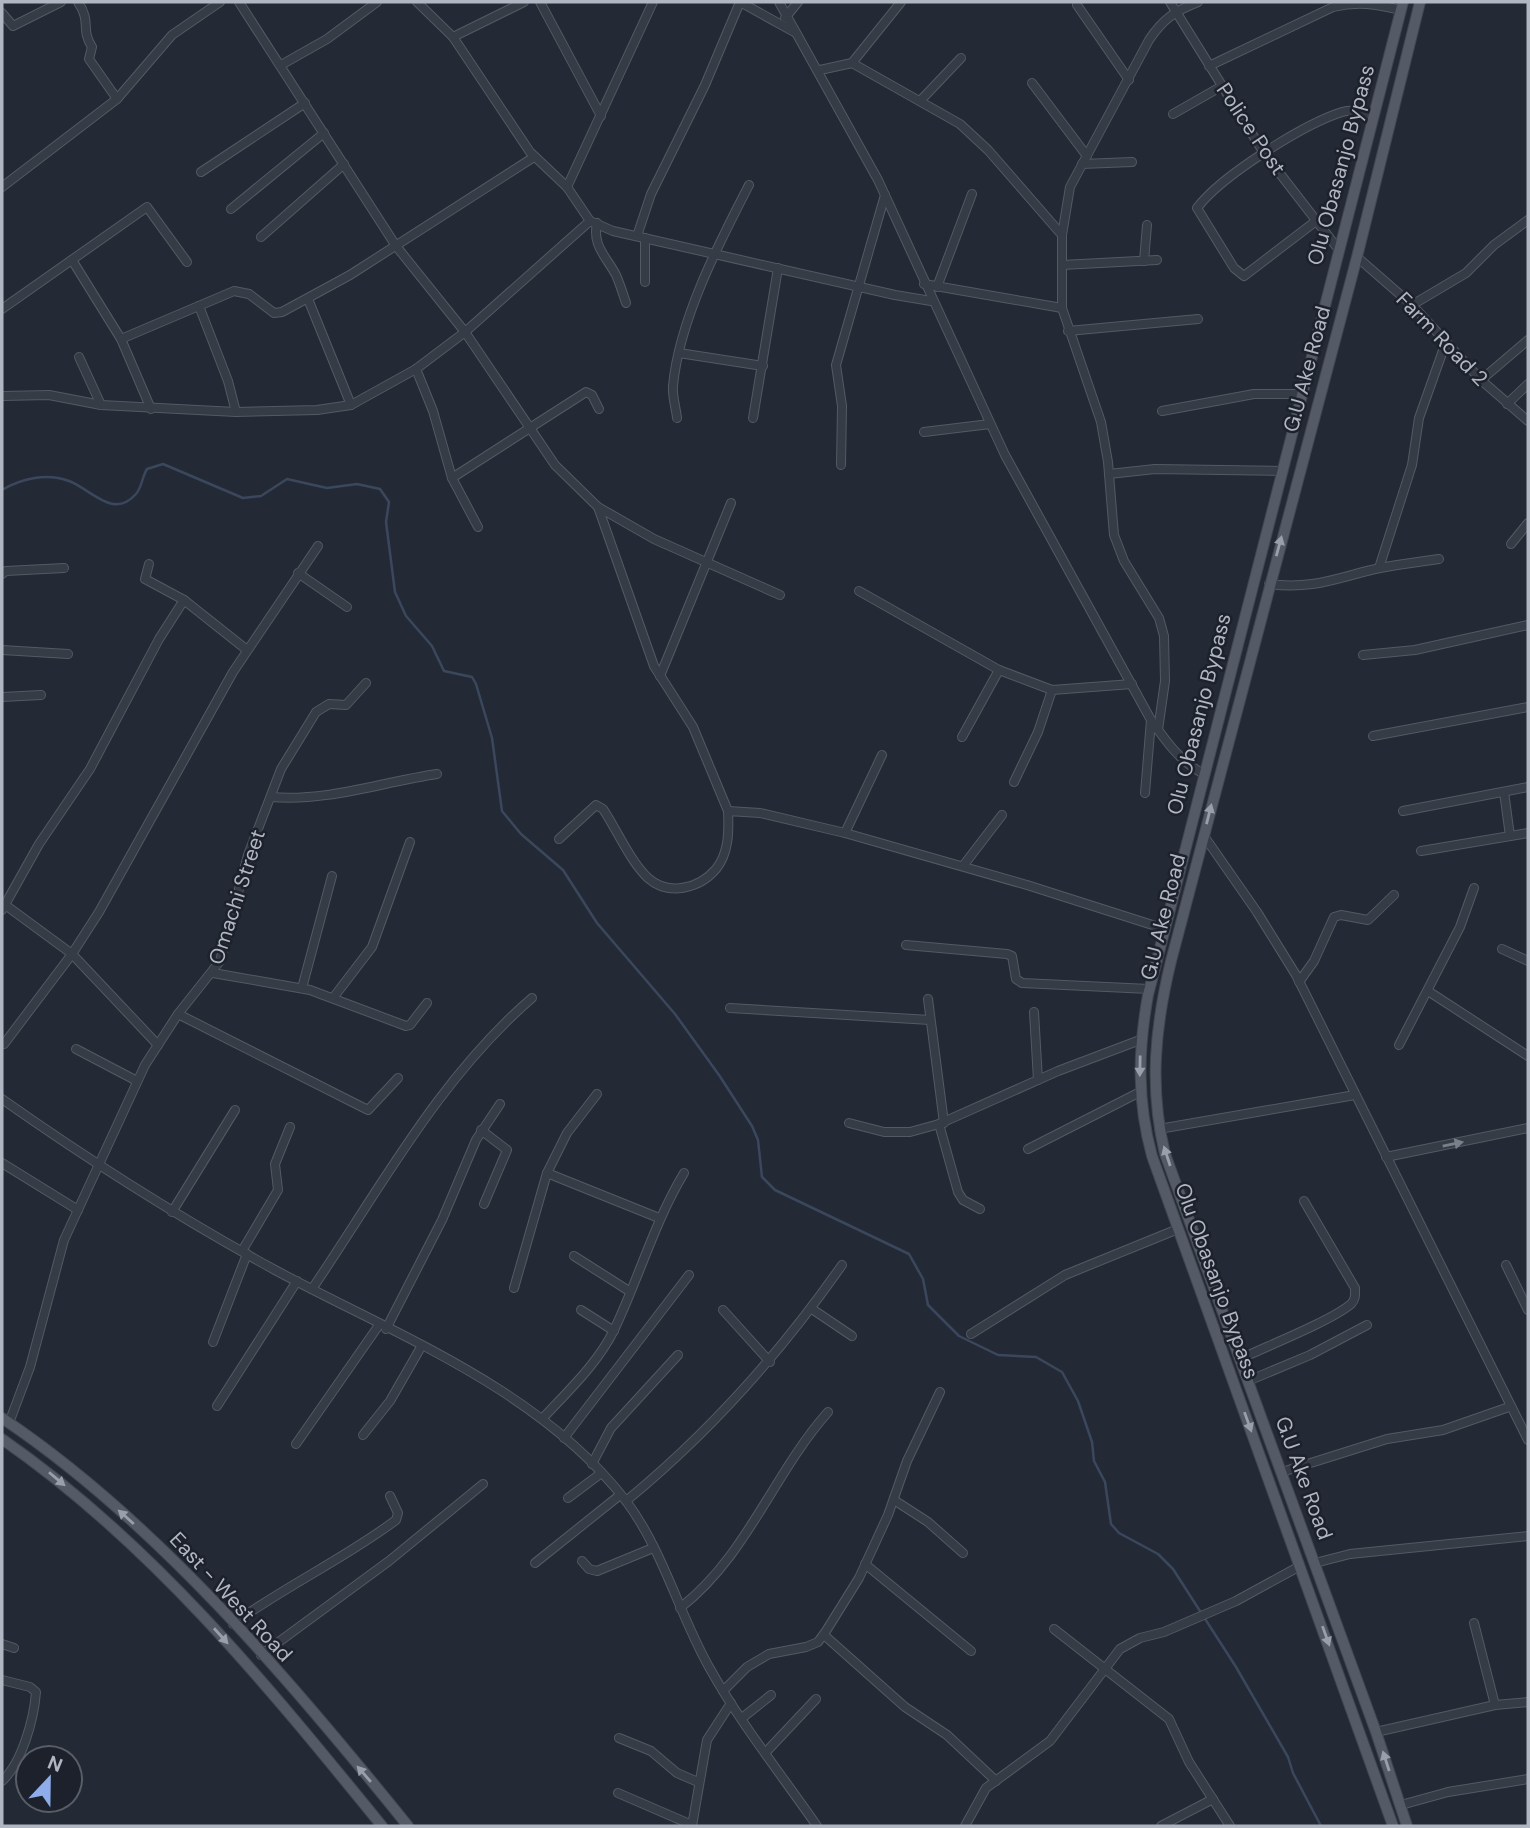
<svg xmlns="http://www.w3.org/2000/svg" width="1530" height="1828" viewBox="0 0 1530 1828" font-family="'DM Sans',sans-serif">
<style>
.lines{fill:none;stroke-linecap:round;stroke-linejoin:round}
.stream{stroke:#3a475c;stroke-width:2.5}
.minor-casing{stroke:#545a64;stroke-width:10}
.major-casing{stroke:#40454f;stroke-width:12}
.minor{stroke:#363c46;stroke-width:8}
.major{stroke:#545b66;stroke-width:10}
.oneway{fill:#9aa0ab}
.oneway2{fill:#7a808a}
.labels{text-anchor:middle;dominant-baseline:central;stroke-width:5;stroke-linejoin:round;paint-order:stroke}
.street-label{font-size:21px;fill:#b1b7c2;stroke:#1c212b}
</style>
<rect width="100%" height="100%" fill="#232a35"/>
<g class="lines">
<path class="stream" d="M2,490C22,478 47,473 69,481C91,489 113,520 136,494C142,487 142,477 147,469L163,464L243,498L261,496L287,479L327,488L357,484L380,489L389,502L386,522L395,592L406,616L432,646L444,671L472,677L476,684L492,738L502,811L521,834L563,870L597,923L675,1014L719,1075L752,1126L758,1140L762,1177L775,1190L909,1254L923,1279L928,1305L959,1336L998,1355L1036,1357L1062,1372L1078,1401L1092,1442L1094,1461L1105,1482L1111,1524L1119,1533L1158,1554L1173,1569L1236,1667L1288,1757L1293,1773L1321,1826"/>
<defs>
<g id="minor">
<path d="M78,2C92,23 80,28 92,47L89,59L117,99"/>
<path d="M239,2L396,246L465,332L555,465L598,507L654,539L780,595"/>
<path d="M417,2L453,37L530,152L567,187L590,221L613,231L895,295L931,301"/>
<path d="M540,2L601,116"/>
<path d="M740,2L796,33"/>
<path d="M779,2L878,180L1005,455L1151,720C1166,741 1180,762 1204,774"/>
<path d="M1170,2L1264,153L1339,250"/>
<path d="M1077,5L1129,80"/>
<path d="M2,13L13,26L61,2"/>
<path d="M785,18L798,2"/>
<path d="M453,37L524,2"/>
<path d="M852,63L901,2"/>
<path d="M281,65L327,39L377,2"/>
<path d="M1209,66L1333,7C1358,1 1376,4 1401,10"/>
<path d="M820,70L852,63L960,124L988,150L1062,235"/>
<path d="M1032,83L1087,156"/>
<path d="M921,100L961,58"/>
<path d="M1173,114L1222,86"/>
<path d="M1082,164L1132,162"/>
<path d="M201,172L305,103"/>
<path d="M2,187L117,99L172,35L220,2"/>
<path d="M567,187L653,2"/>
<path d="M231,209L324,133"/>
<path d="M1316,221L1244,276L1234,268L1197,208C1221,176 1304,124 1342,112C1353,109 1363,112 1374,115"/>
<path d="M597,223C592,246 606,256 616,275C620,284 623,294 626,303"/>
<path d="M637,236L651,194L705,85L740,2"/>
<path d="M261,237L344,164"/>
<path d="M1357,257L1412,305L1481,380L1528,421"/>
<path d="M72,260L121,339L151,409"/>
<path d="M1144,261L1147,225"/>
<path d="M1062,265L1157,260"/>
<path d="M645,282V238"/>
<path d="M924,284L1062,308"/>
<path d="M937,287L972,194"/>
<path d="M308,299L351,405"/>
<path d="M1412,305L1466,273L1494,245L1528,220"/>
<path d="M199,306L228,381L236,412"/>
<path d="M2,309L147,207L187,262"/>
<path d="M1068,331L1198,319"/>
<path d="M121,339L234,291L249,294L274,313L282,312L350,275L534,157"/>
<path d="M679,353L763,366"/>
<path d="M79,357L101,405"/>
<path d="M416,369L433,411L452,478L478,527"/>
<path d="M1481,380L1528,340"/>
<path d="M2,396L49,395L101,405L236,412L317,410L351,405L416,369L465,332L590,221"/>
<path d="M1507,404L1528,384"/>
<path d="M1162,411L1254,394H1302"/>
<path d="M677,418C676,408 672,396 673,386C679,320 719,243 749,185"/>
<path d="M753,418L778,268"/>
<path d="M924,432L990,424"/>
<path d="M841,465L842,406L836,365L885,195"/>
<path d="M1109,474L1155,469L1282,471"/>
<path d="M452,478L586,392L592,395L599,409"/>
<path d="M598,507L654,666L693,727L728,811"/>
<path d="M1511,544L1528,523"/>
<path d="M149,564L145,579L184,600L247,650"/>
<path d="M1379,568L1412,465L1419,418L1446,342"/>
<path d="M298,573L347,607"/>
<path d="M2,574L6,571L64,568"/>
<path d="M1269,584C1314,590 1338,577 1380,568C1399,564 1420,562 1439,559"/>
<path d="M859,591L999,670L1052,690L1132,684"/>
<path d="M2,650L68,654"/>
<path d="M1363,655L1415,650L1528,625"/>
<path d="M660,676L731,503"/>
<path d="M2,697L41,695"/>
<path d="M1158,730L1165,681L1164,636L1159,618L1124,561L1114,535L1108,462L1101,422L1062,308V235L1070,187L1149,40C1163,19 1175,11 1198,2"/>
<path d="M1373,736L1528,707"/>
<path d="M962,737L999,670"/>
<path d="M882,755L845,833L1027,885L1165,929"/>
<path d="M1014,782L1038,732L1052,690"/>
<path d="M1504,792L1510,836"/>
<path d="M1145,793L1151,720"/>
<path d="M271,797C327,802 382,782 437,774"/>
<path d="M1403,811L1528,787"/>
<path d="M1204,836L1257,912L1296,975L1528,1440"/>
<path d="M559,839L596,805L603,809C617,830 630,861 648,878C668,896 699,889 716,869C729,853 729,831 728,811L760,813L845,833"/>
<path d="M1421,851L1528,833"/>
<path d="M963,866L1002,815"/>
<path d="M4,904L72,954L158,1045"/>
<path d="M2,910L39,844L90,769L159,639L184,600"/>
<path d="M906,945L1007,954L1012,956L1016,979L1022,983L1149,989"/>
<path d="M1502,949L1528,961"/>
<path d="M213,973L310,990L406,1026L410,1025L427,1003"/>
<path d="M1299,982L1314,961L1334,917L1341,915L1368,920L1394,895"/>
<path d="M302,988L332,876"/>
<path d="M1428,991L1528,1056"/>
<path d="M333,998L372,947L410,842"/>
<path d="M928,999L944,1123"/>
<path d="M730,1008L930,1020"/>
<path d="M1034,1012L1038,1080"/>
<path d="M178,1014L368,1110L398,1078"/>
<path d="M4,1044L72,954L99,912L233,672L318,546"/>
<path d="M1399,1045L1460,927L1474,888"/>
<path d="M76,1049L137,1081"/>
<path d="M2,1099C90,1161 180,1218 275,1270C396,1335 540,1389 626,1501C663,1550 679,1614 709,1667C740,1723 781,1774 817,1826"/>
<path d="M849,1123L884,1132H910L939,1124L1058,1071L1140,1040"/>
<path d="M939,1124L958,1192L963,1200L980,1209"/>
<path d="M1159,1129L1355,1095"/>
<path d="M481,1130L507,1150L484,1204"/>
<path d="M1028,1149L1140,1092"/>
<path d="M1386,1157L1528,1128"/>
<path d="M2,1163L78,1210"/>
<path d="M547,1173L659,1218"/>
<path d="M172,1212L235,1110"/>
<path d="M242,1251L278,1190L275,1164L290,1127"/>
<path d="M574,1256L629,1291"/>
<path d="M1506,1265L1528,1310"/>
<path d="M514,1288L547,1173L567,1133L597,1094"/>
<path d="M312,1289C380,1189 439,1078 532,998"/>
<path d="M812,1309L852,1336"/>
<path d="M581,1310L614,1331"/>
<path d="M723,1310L770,1362"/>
<path d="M386,1329L442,1220L476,1140L500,1104"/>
<path d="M971,1334L1065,1275L1178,1229"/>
<path d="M213,1342L247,1254"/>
<path d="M1240,1359C1267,1346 1331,1321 1351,1304C1356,1299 1355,1294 1355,1288L1304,1201"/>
<path d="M1248,1381L1310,1355L1367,1325"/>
<path d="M217,1406L297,1281"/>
<path d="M543,1418C568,1391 598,1363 614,1330C639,1278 654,1223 684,1173"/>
<path d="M9,1423L30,1367L64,1240L145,1065L178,1014L220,961L248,855L281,769L316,712L329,704L346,705L366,683"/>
<path d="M363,1435L390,1401L421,1347"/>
<path d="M564,1438L689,1275"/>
<path d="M296,1444L379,1325"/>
<path d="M592,1464L611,1428L678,1355"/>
<path d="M1282,1472L1387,1439L1443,1430L1509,1407"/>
<path d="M568,1498L600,1474"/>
<path d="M894,1500L928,1522L963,1553"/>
<path d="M626,1501C710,1432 779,1355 842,1265"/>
<path d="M582,1561L589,1569L597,1571L653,1548"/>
<path d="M535,1563L620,1495"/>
<path d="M1315,1563L1350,1554L1528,1536"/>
<path d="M865,1564L971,1651"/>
<path d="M680,1608C747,1556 773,1474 828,1412"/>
<path d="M1474,1623L1495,1705"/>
<path d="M233,1624C285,1586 344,1559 396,1520L398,1513L390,1496"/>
<path d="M1054,1629L1169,1719L1189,1762L1230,1826"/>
<path d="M824,1635L905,1707L947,1735L996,1781"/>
<path d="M2,1644L14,1648"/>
<path d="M261,1655L389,1561L483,1484"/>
<path d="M2,1680L30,1687L36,1692C34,1719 22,1763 2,1781"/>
<path d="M723,1691L747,1667L769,1654L806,1647L818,1642L826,1631L859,1578L888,1515L907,1461L940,1392"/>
<path d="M742,1718L771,1695"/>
<path d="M1376,1732L1495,1705L1528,1702"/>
<path d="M619,1738L651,1751L677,1773L698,1782"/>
<path d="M766,1752L816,1699"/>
<path d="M618,1793L692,1825"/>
<path d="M1401,1805L1448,1792L1528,1779"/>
<path d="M692,1826L707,1740L731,1703"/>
<path d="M965,1826L986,1788L1050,1741L1120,1649L1140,1638L1164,1632L1236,1601L1300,1566"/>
<path d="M1161,1826L1213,1799"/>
</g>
<g id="major">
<path d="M2,1418C156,1521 292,1682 408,1826"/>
<path d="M2,1439C152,1543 268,1686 382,1826"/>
<path d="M1393,1826L1152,1156C1137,1101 1138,1051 1148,995L1403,2"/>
<path d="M1407,1826L1376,1732L1165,1154C1149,1087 1155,1027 1171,961L1357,257L1420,2"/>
</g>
</defs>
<use href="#minor" class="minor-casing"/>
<use href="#major" class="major-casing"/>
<use href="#minor" class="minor"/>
<use href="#major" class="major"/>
</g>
<defs><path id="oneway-solid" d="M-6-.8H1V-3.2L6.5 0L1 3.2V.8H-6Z" transform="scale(1.75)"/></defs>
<g class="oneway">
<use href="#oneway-solid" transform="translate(1279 546) rotate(-75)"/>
<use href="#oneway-solid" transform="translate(1209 814) rotate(-76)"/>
<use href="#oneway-solid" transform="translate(1140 1066) rotate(91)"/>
<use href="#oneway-solid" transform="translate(1167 1156) rotate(-108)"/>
<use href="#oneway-solid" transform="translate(1248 1422) rotate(70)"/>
<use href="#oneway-solid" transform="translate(57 1479) rotate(40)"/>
<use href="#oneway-solid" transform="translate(126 1517) rotate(-138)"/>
<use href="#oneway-solid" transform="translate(221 1636) rotate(48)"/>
<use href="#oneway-solid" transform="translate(1326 1636) rotate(70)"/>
<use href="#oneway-solid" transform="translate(1386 1761) rotate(-108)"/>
<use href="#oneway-solid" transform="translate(364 1774) rotate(-131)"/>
</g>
<use class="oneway2" href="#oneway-solid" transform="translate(1453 1144) rotate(-11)"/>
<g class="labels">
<g class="street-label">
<text transform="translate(1251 129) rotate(56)">Police Post</text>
<text transform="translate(1341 165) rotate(-75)">Olu Obasanjo Bypass</text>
<text transform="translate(1442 339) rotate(46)">Farm Road 2</text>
<text transform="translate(1307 369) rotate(-75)">G.U Ake Road</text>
<text transform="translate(1199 714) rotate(-76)">Olu Obasanjo Bypass</text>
<text transform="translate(237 897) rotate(-72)">Omachi Street</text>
<text transform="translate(1163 917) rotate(-76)">G.U Ake Road</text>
<text transform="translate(1217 1281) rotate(70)">Olu Obasanjo Bypass</text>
<text transform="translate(1304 1478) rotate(70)">G.U Ake Road</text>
<text transform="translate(231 1597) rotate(47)">East - West Road</text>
</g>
</g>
<rect width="1530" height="1828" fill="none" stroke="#b1b7c2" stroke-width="7"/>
<g transform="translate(49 1779) rotate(22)"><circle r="33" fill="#1c212b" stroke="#585d67" stroke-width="2"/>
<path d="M0-5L12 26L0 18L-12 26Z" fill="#8fadea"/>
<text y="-10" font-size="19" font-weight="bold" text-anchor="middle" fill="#b1b7c2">N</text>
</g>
</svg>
